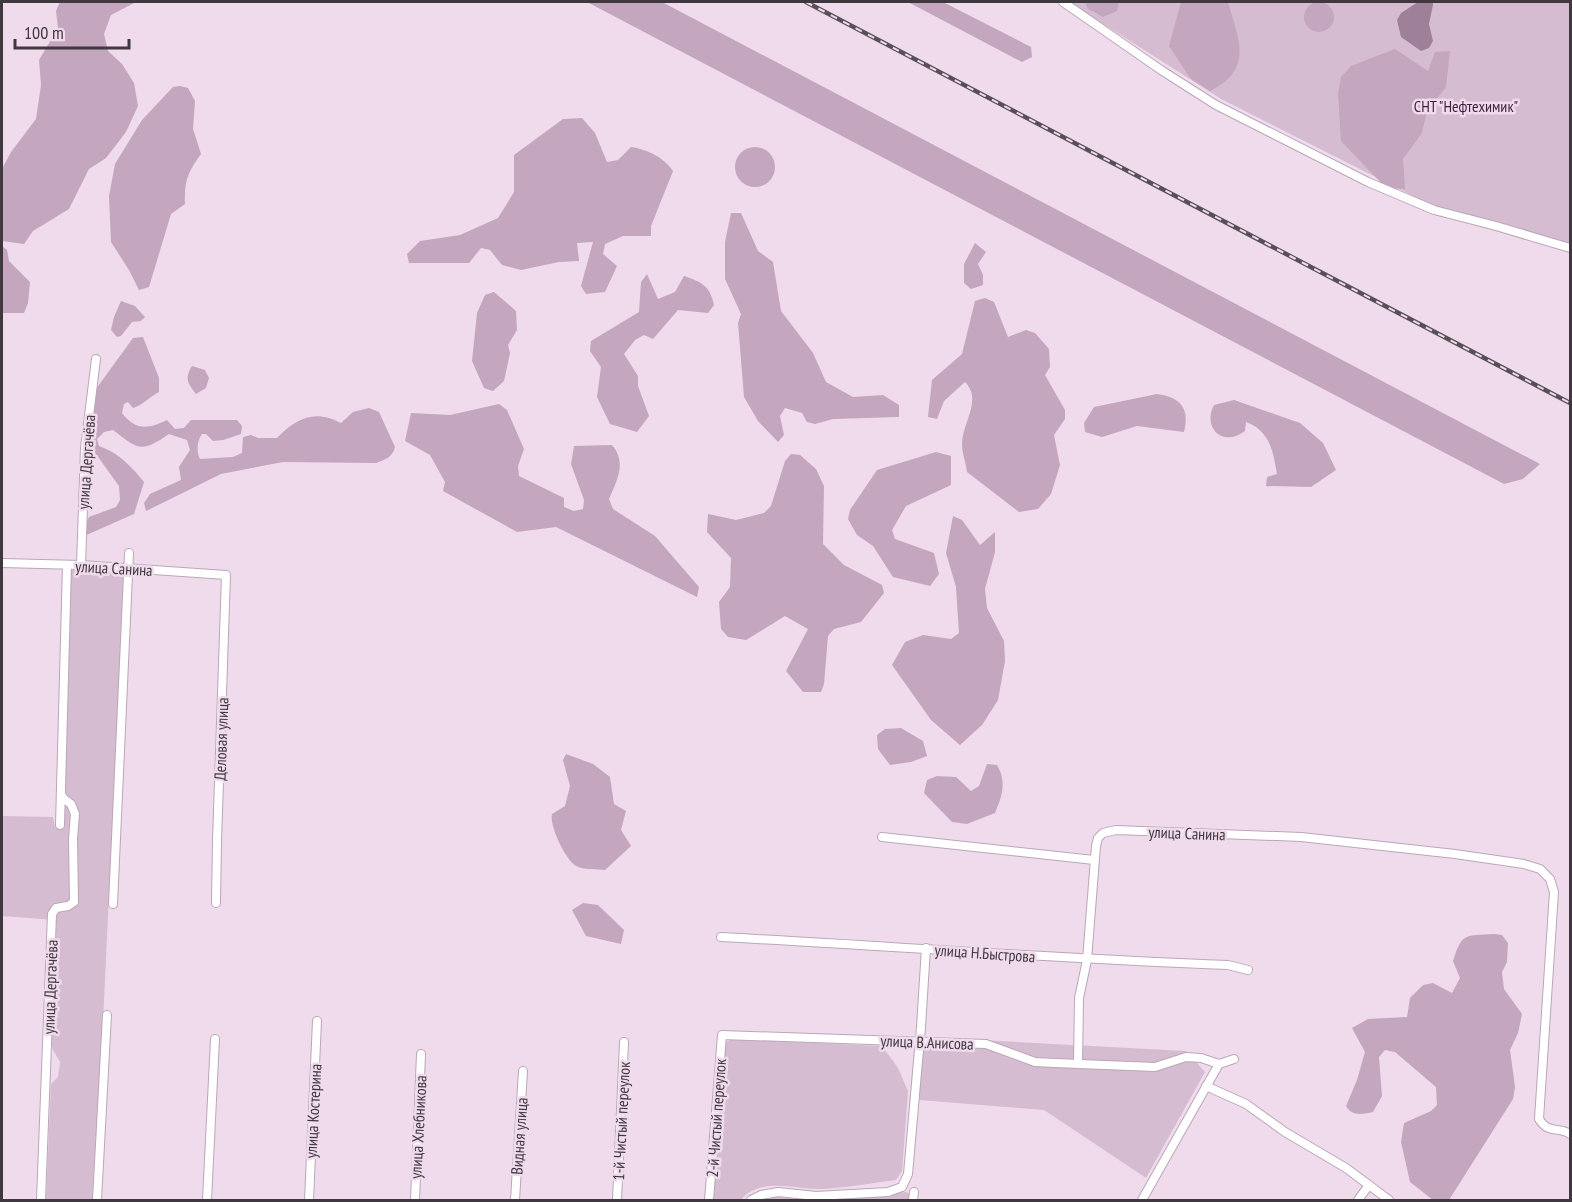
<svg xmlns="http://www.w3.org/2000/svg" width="1572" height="1202" viewBox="0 0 1572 1202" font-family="'PT Sans Narrow',sans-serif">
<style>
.green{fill:#d6bcd1}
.forest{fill:#c4a6bf}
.water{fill:#9e8199}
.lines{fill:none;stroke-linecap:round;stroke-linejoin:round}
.minor-casing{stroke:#baa7b7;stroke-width:10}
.minor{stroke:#fff;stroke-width:8}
.rail-casing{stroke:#584f57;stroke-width:4.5}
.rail{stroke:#efdbec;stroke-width:2;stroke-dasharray:7;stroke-linecap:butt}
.labels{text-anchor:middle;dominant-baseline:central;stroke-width:5;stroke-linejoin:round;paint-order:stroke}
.park-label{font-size:16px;fill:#441d3f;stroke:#efdbec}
.street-label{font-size:16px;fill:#40383f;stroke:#efdbec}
</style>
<rect width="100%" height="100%" fill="#efdbec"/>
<g class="green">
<path d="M1069,2H1570V245L1439,209L1221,99Z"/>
<path d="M70,570H115L124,575L103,1022L92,1200H46L51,1084L58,1077L60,1062L53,1050L50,1038L55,920L2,916V816L53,817L55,827L63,826Z"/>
<path d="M732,1039L882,1046L898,1068L908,1091L902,1171L896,1180C871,1183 846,1188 821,1189C797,1190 760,1176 741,1200H713L725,1043Z"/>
<path d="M981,1040L1186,1051L1205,1072L1146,1178L1044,1110L920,1100L918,1088L924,1049L931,1044L962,1045Z"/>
<path d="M905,1192L909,1193V1200H759C781,1194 790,1200 811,1200C839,1201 877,1197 905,1192Z"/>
</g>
<g class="forest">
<circle cx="1319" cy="17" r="15"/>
<path d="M60,2H136L111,15L104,34L108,51L122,64L134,83L138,106L126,132L106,158L89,169L69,209L33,231L24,244L2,241V169L11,152L36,119L41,85L39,60L58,28L56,11Z"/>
<path d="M587,2H662L1540,464L1523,479L1504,484Z"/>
<path d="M908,2H943L1031,47L1032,57L1022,62Z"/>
<path d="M1085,2H1119L1117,11L1103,17L1088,9Z"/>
<path d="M1181,2H1228C1238,39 1255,69 1210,91L1190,78L1169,46Z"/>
<path d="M1395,49L1428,71L1435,52L1450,51L1446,87L1427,111L1422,133L1403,159L1405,189L1386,188L1341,141L1338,93L1341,77L1351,66Z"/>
<path d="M180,86L188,88L195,101L193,129L201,154C188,172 184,181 185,204L171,214L149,287L139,290L129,270L111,242L109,196L115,164L142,120L173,87Z"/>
<path d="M582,118L595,133L607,162L618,160L631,147C646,149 664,157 673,171L651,226V236H623L605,244L603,254L617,266L605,292L586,294L581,286L593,242L577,243L579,261L559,262L521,270L502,265L490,250L481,248L469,263H409L407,254L420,241L460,235L498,218L514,192V155L563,119Z"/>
<circle cx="755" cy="167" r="20"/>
<path d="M731,213H741L758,251L773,262L781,311L813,353L826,382L853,397L883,395L899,405V417L833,419L815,424L807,422L802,413L785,408L780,416L784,435L778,442L758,421L744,397L738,323L741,314L725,279V242Z"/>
<path d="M975,243L986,252L978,264L983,275V285L971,289L964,283V264Z"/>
<path d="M2,246L7,250L9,261L30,282L28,303L24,313H2Z"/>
<path d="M647,274L658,299L675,292L684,276C702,282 710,286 714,305L708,313L678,310L653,339L644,335L635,340L624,354L638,376V386L649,416L637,432L610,424L597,397L601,367L590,351L591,341L639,312L641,282Z"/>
<path d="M494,292L516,311L517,330L508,345L510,353L504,381L493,391L484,388L472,361L477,313L485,295Z"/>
<path d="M985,298L994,302L1008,337L1026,330L1035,333L1049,349L1050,367L1045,375L1065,410V419L1054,435L1060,465L1051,494L1038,509L1019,512L967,472C966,463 962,453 962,444C962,423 983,400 965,382L944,401L937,419L928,417L932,380L962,354L975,301Z"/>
<path d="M121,301L135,306L145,317L141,321L132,322L121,336L117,337L111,330L114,317Z"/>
<path d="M143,337L159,378V392C149,397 143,405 133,408L128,402L124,404L122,413C136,431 148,429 167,420L175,429L184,428L191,420H237L242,426L241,434L223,440L213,441L206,434H202C197,441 196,451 200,459L233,457L242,453L243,437L251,435L258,438H277C296,418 315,409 341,423L353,412L369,408L379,412L395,447C393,457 384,460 376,463L283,462L221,474L146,511L144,503L150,494L181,480L179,467L190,450L187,440L169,434C141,453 139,450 113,430L104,432L97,439L99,446C119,453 131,466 144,482L134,514L84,536V527L89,517L116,507L120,500L119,486L93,450L91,438L96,389L133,338Z"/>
<path d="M192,366L205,370L209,378L206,388L196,394C188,383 184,379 192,366Z"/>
<path d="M1157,394C1181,397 1190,409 1184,432L1137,426L1102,437L1085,432L1084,423L1094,407Z"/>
<path d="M1234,400L1300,423L1323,443L1336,470L1311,487L1266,486L1267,477L1277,474C1273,451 1270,431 1246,422L1245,431C1223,448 1202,428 1214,405Z"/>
<path d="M499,404L507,410L524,449L518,466L519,476L564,498V507L574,511L583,509L584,500L571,464L574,446L612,445C627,463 617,480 609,499L613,509L655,536L699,587L697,597L556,527L517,532L443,491L445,482L430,455L405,441L411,413L450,415Z"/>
<path d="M936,452L951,456V485L906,506L892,530L895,539L934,553L939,574L930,586L893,577L873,546L857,535L848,519L850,510L877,470Z"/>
<path d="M791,454L800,455L816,469L824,486L823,544L844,565L882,585L884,593L861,622L834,629L828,636L824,684L821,692H803L786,671L808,629L785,616L746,640L728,637L721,629L719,602L730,587L731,558L707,532L708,514L736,520L764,513L771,506L785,461Z"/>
<path d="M953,516L962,520L980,545L995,532V552L985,589L987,608L1004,641L1005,661L998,700L982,725L960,745L931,720L892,665L905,642L923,635L951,639L959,633L956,587L946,553Z"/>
<path d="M901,728L923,741L927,756L911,762L890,765L878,749L877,735L885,729Z"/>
<path d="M566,754L593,764L610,777L614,804L626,811L621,830L631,846L605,870C597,869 583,870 576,866C565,859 549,825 552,814L565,806L570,786L563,760Z"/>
<path d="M987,764L997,765C1007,782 1002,797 995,813L967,824L952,822L924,793L927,780L937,776L956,777L971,791L979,786Z"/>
<path d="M583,903L598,905L624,930L621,944L586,936L572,910Z"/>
<path d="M1494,934L1502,935L1508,943L1507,962L1502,972L1504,989L1522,1014L1518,1033L1510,1050L1515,1087L1513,1099L1449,1200H1433L1410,1182L1401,1142L1404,1123L1431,1111L1437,1105L1436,1087L1395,1052L1385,1050L1379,1057L1382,1096L1373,1112C1363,1114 1352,1117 1346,1106L1357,1080L1365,1052L1352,1028L1368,1019L1407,1017L1410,998L1423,985L1433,983L1452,993L1460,978L1453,961C1462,932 1465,936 1494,934Z"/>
</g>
<path class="water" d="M1418,2H1433V5L1429,24L1433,41L1429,48L1421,51L1401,37L1397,20L1401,13Z"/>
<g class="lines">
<defs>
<g id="minor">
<path d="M1063,2L1161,70L1216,105L1368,182L1434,210L1496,226L1570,248"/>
<path d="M2,563L81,565L226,575L217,841L216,903"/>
<path d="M81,565L85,448L96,359"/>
<path d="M60,825L67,565"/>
<path d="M882,837L1094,860"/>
<path d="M113,904L129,553"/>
<path d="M721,937C890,946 1059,959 1228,965L1248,970"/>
<path d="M1078,1063L1079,998L1087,960L1096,846L1098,838L1103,833L1116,830L1301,837L1455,854L1524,864L1540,869L1550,879L1554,892L1539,1119C1549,1135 1559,1126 1570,1134"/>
<path d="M1206,1086L1246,1104L1285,1132L1346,1168L1389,1200"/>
<path d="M41,1200L52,914L56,908L68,906L74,902L73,839L75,814L71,804L64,799L61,794"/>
<path d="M97,1200L107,1015"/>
<path d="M207,1200L215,1039"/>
<path d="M309,1200L317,1021"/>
<path d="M415,1200L421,1054"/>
<path d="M515,1200L523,1071"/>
<path d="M617,1200L624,1042"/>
<path d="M709,1200L722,1035L986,1044L1035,1062L1055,1063L1155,1067L1186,1057L1201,1058L1219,1064L1234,1059"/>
<path d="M751,1200L761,1195L778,1192L816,1196L888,1192L902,1187L908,1174L921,1027L926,948"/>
<path d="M913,1200L914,1192"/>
<path d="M1142,1200L1219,1064"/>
<path d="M1358,1200L1369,1185"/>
</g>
</defs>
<use href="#minor" class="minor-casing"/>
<use href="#minor" class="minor"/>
<defs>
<path id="rail" d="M806,2L1570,403"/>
</defs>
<use href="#rail" class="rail-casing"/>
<use href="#rail" class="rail"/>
</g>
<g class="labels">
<g class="park-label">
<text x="1466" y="106">СНТ "Нефтехимик"</text>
</g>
<g class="street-label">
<text transform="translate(86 462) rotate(-86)">улица Дергачёва</text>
<text transform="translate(114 568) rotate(3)">улица Санина</text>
<text transform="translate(221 739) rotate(-88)">Деловая улица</text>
<text transform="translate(1187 833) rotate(2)">улица Санина</text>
<text transform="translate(985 953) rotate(4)">улица Н.Быстрова</text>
<text transform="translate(50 987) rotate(-88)">улица Дергачёва</text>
<text transform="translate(927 1042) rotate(2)">улица В.Анисова</text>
<text transform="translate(313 1111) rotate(-87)">улица Костерина</text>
<text transform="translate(716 1118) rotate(-86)">2-й Чистый переулок</text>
<text transform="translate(621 1121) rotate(-87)">1-й Чистый переулок</text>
<text transform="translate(418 1127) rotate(-87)">улица Хлебникова</text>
<text transform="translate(519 1136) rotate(-86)">Видная улица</text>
</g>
</g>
<rect width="1572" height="1202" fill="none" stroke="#40383f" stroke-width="6"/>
<path d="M15 39v9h114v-9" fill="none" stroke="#40383f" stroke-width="3"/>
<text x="24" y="39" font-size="18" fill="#40383f" stroke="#efdbec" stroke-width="4.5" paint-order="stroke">100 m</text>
</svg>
